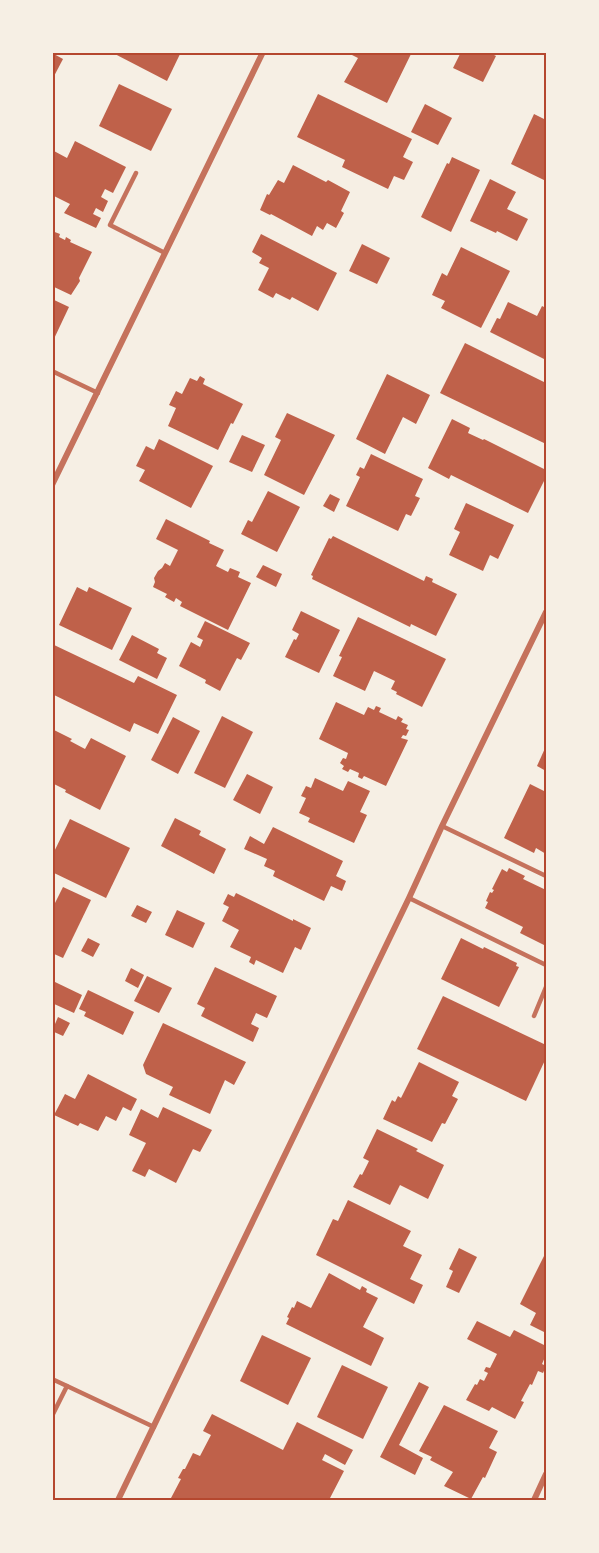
<svg xmlns="http://www.w3.org/2000/svg" width="599" height="1553" viewBox="0 0 599 1553" font-family="Overpass,sans-serif">
<style>
.building{fill:#bf614a}
.lines{fill:none;stroke-linecap:round;stroke-linejoin:round}
.service{stroke:#c5725c;stroke-width:4.5}
.minor{stroke:#c5725c;stroke-width:6}
.neatline{fill:none;stroke:#b5482f;stroke-width:2}
</style>
<rect width="100%" height="100%" fill="#f6efe4"/>
<g class="building">
<path d="M111,52H181L167,81Z"/>
<path d="M346,52H408L411,54L387,103L344,82L358,58Z"/>
<path d="M461,52H488L496,56L483,82L453,68Z"/>
<path d="M52,53L63,59L52,80Z"/>
<path d="M119,84L172,109L151,151L99,126Z"/>
<path d="M318,94L412,139L403,157L413,162L404,180L394,176L388,189L342,167L345,160L297,137Z"/>
<path d="M425,104L452,118L438,145L411,132Z"/>
<path d="M534,114L546,120V181L511,164Z"/>
<path d="M75,141L126,167L113,193L105,189L101,197L108,201L103,212L96,208L93,214L101,218L96,228L64,213L70,204L52,195V189L55,184L52,183V154L54,151L67,158Z"/>
<path d="M452,157L480,170L451,232L421,217L447,163L449,164Z"/>
<path d="M293,165L326,182L328,180L350,192L341,211L344,213L336,228L327,223L323,230L317,226L312,236L271,214L270,215L260,210L267,194L269,195L278,180L284,183Z"/>
<path d="M490,179L516,192L507,209L528,219L517,241L497,231L496,233L470,221Z"/>
<path d="M52,231L60,234L59,237L65,240L66,237L71,240L70,242L92,252L79,278L80,281L71,295L52,286Z"/>
<path d="M261,234L337,273L318,311L292,297L290,300L276,293L273,298L258,290L269,268L259,263L262,258L252,252Z"/>
<path d="M362,244L390,258L377,284L349,271Z"/>
<path d="M461,247L510,271L481,328L441,308L445,301L432,295L442,273L447,276Z"/>
<path d="M52,299L69,307L52,343Z"/>
<path d="M508,302L537,316L542,306L546,308V360L490,332L497,318L500,319Z"/>
<path d="M465,343L546,383V444L440,393Z"/>
<path d="M387,374L430,395L416,424L403,417L385,454L356,439Z"/>
<path d="M200,376L205,379L203,384L243,404L233,424L231,423L218,450L168,426L176,408L169,405L176,391L182,394L190,378L197,381Z"/>
<path d="M287,413L335,435L304,495L264,475L281,440L275,437Z"/>
<path d="M452,419L470,428L468,433L483,440L484,439L546,470V477L528,513L451,475L449,479L428,468Z"/>
<path d="M242,435L265,445L252,472L229,462Z"/>
<path d="M159,439L213,466L191,508L139,481L145,470L136,466L146,446L154,450Z"/>
<path d="M371,454L423,479L415,496L420,498L411,516L406,514L398,531L346,506L360,477L356,475L360,467L364,469Z"/>
<path d="M268,491L300,507L277,552L241,534L248,520L252,522Z"/>
<path d="M330,494L340,499L334,512L323,506Z"/>
<path d="M466,503L514,525L498,559L490,555L483,571L449,555L460,532L454,529Z"/>
<path d="M166,519L210,541L209,543L224,550L216,566L228,572L230,568L240,572L238,577L251,583L228,630L180,606L182,602L176,598L174,602L165,597L167,594L153,587L155,582L154,578L158,571L162,568L165,563L170,566L178,550L156,539Z"/>
<path d="M333,536L424,581L426,576L433,579L432,582L457,594L436,636L411,624L410,627L312,579L313,576L311,575L329,538L331,539Z"/>
<path d="M263,565L282,574L276,587L256,577Z"/>
<path d="M77,587L87,592L89,587L132,608L112,650L59,625Z"/>
<path d="M301,611L340,630L319,673L285,657L294,639L296,640L299,634L292,630Z"/>
<path d="M358,617L446,659L422,707L396,694L397,692L391,689L395,681L374,671L365,691L333,676L342,657L339,656Z"/>
<path d="M205,621L250,643L241,660L237,658L220,691L205,683L206,680L179,666L191,642L200,647L203,640L197,637Z"/>
<path d="M132,635L159,649L157,653L167,658L157,679L119,660Z"/>
<path d="M52,644L134,683L138,676L177,695L158,734L134,723L130,732L52,694Z"/>
<path d="M336,702L364,715L368,707L374,710L376,706L381,708L379,712L396,720L398,716L403,719L401,722L408,725L406,729L409,730L406,736L403,735L401,738L408,740L386,786L364,776L362,779L358,777L359,773L350,769L348,772L342,769L344,766L340,763L343,758L346,759L348,753L319,739Z"/>
<path d="M222,716L253,732L225,788L194,773Z"/>
<path d="M173,717L200,731L178,774L151,760Z"/>
<path d="M52,729L72,739L70,741L85,749L91,738L126,756L100,810L65,792L66,790L52,783Z"/>
<path d="M546,746V771L537,766Z"/>
<path d="M247,774L273,787L260,814L233,800Z"/>
<path d="M315,778L343,791L348,781L370,791L360,812L367,815L354,843L308,822L310,818L299,813L306,798L301,796L306,786L311,788Z"/>
<path d="M530,784L546,792V854L536,848L534,853L504,838Z"/>
<path d="M175,818L201,831L199,835L226,849L214,874L161,846Z"/>
<path d="M70,819L130,848L106,898L52,872V856Z"/>
<path d="M273,827L343,861L336,876L346,881L342,891L331,886L324,901L273,876L275,871L264,866L267,859L244,849L250,836L264,844Z"/>
<path d="M509,868L525,876L523,879L546,890V946L520,933L523,927L485,908L488,902L486,901L490,892L492,893L494,890L492,889L502,869L507,872Z"/>
<path d="M63,887L91,900L63,958L52,953V909Z"/>
<path d="M236,893L293,921V919L311,928L301,950L295,947L283,973L256,960L254,965L249,962L251,957L230,947L239,930L222,921L229,907L223,904L228,894L234,897Z"/>
<path d="M137,905L152,912L146,923L131,916Z"/>
<path d="M177,910L205,923L193,948L165,935Z"/>
<path d="M88,938L100,944L93,957L81,951Z"/>
<path d="M461,938L483,949L484,947L517,963L516,966L519,967L499,1007L441,979Z"/>
<path d="M215,967L277,996L267,1018L256,1013L251,1024L259,1028L253,1042L201,1016L205,1008L197,1004Z"/>
<path d="M131,968L144,975L138,988L125,981Z"/>
<path d="M147,976L172,988L159,1013L134,1001Z"/>
<path d="M55,982L82,995L74,1013L52,1003V988Z"/>
<path d="M88,990L134,1012L123,1035L84,1016L86,1012L79,1009Z"/>
<path d="M443,996L546,1045V1058L526,1101L417,1049Z"/>
<path d="M58,1017L70,1023L63,1036L52,1031Z"/>
<path d="M163,1023L246,1062L234,1085L225,1080L210,1114L169,1095L173,1087L146,1074L143,1065Z"/>
<path d="M419,1062L459,1082L452,1096L458,1099L445,1124L442,1123L432,1142L383,1119L392,1100L395,1102L398,1096L401,1098Z"/>
<path d="M88,1074L137,1099L131,1111L123,1107L116,1121L106,1116L98,1131L80,1123L78,1126L54,1115L65,1094L75,1099Z"/>
<path d="M163,1107L212,1130L200,1152L193,1149L176,1183L149,1169L145,1177L132,1171L146,1143L129,1135L141,1109L158,1118Z"/>
<path d="M377,1129L418,1149L416,1151L444,1165L428,1199L400,1185L390,1205L353,1187L360,1174L362,1175L369,1161L363,1158Z"/>
<path d="M348,1200L411,1231L403,1246L422,1255L410,1279L423,1285L414,1304L316,1255L333,1219L338,1221Z"/>
<path d="M459,1248L477,1257L459,1293L446,1287L453,1271L449,1269Z"/>
<path d="M546,1252V1333L530,1325L536,1313L520,1304Z"/>
<path d="M329,1273L360,1290L362,1286L367,1289L366,1292L378,1298L363,1327L384,1338L371,1366L286,1324L289,1318L287,1317L292,1307L294,1308L297,1301L311,1308Z"/>
<path d="M477,1321L510,1337L514,1330L546,1346V1358L545,1357L542,1364L546,1366L543,1373L538,1371L532,1385L530,1384L521,1401L524,1402L515,1419L492,1407L489,1411L466,1400L475,1384L477,1385L480,1379L484,1381L488,1373L484,1371L486,1367L490,1368L497,1354L467,1339Z"/>
<path d="M262,1335L311,1358L288,1405L240,1381Z"/>
<path d="M342,1365L388,1387L363,1439L317,1417Z"/>
<path d="M419,1382L429,1387L399,1445L423,1458L415,1475L380,1457Z"/>
<path d="M444,1405L498,1431L489,1448L497,1452L485,1478L483,1477L471,1499L444,1486L453,1472L430,1460L432,1457L419,1451Z"/>
<path d="M212,1414L283,1450L297,1422L353,1450L345,1465L325,1454L322,1460L344,1471L329,1500H168L169,1498H171L181,1479L178,1478L183,1469H185L193,1453L200,1456L211,1435L203,1431Z"/>
</g>
<g class="lines">
<g class="service">
<path d="M136,173L110,225L165,253"/>
<path d="M52,371L98,393"/>
<path d="M442,826L546,876"/>
<path d="M409,898L546,965"/>
<path d="M534,1016L546,987"/>
<path d="M52,1379L67,1386L52,1416"/>
<path d="M67,1386L154,1427"/>
</g>
<g class="minor">
<path d="M52,485L263,52"/>
<path d="M118,1500L409,898L442,826L546,612"/>
<path d="M534,1500L546,1474"/>
</g>
</g>
<rect width="599" height="1553" fill="none" stroke="#f6efe4" stroke-width="108"/>
<rect x="54" y="54" width="491" height="1445" class="neatline"/>
</svg>
